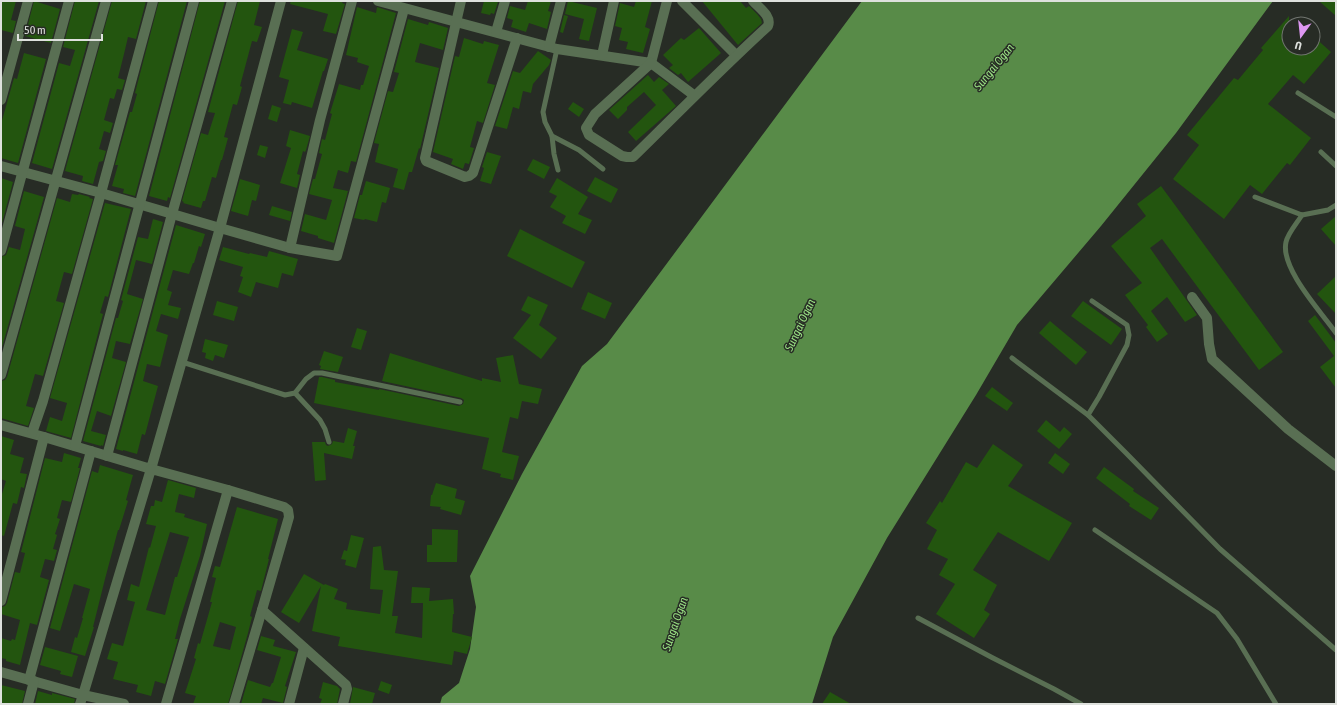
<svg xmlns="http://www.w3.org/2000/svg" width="1337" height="705" viewBox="0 0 1337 705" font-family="'Asap Condensed',sans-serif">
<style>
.water{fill:#588b48}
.building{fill:#23550f;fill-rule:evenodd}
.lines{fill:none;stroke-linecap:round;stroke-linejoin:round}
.lane{stroke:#596f53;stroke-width:5}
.street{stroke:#596f53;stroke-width:10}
.labels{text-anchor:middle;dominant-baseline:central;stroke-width:3;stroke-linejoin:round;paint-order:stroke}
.water-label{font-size:12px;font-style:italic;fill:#9ae184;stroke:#272c25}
</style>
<rect width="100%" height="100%" fill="#272c25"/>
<path class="water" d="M862,1H1273L1176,133L1101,226L1017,325L976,395L887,538L833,637L812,704H440L442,697L459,683L470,649L476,607L470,576L522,474L582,366L607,344Z"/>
<g class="building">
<path d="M1,1H16L11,20L16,21L13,33L1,30Z"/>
<path d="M34,1L60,9L51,43L25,36Z"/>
<path d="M75,1H99L52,169L32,163L59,63L70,66L75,50L63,47Z"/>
<path d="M112,1H146L136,39L128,37L124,54L118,78L125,80L122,90L117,89L114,99L110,98L104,120L113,123L110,133L104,131L99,149L106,151L103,161L99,162L93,184L82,181L83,176L65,171Z"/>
<path d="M159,1H187L135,196L123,193L124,189L112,186L118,165H115L130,112H132L137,94L135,93Z"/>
<path d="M200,1H225L170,198L168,197L167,201L149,196Z"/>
<path d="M238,1H260L254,25L262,27L257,42L252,41L240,86L242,87L237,105L233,104L224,137L228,138L222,160H221L216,178L212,177L205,201H203L201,208L183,203L184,202L182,201L201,133L208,135L215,113L208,112Z"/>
<path d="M291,1H343L342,3L345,4L336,34L323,31L328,14L290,4Z"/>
<path d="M484,1L498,2L494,14L491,13L490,15L481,13Z"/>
<path d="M528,1H551L548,11L551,12L547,29L529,23L526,32L511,27L513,20L507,18L510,6L525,10Z"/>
<path d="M568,1L597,8L589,41L579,39L584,19L565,14Z"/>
<path d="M636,1H652L645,27L650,29L643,53L626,49L628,42L619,40L622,28L615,26L620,3L634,7Z"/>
<path d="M702,1H740L746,8L749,6L757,14L761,19L762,23L738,45Z"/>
<path d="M1319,1H1336V16Z"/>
<path d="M357,7L376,13L377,7L396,13L356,162L351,161L348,173L338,170L333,188L348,191L334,243L318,238V236L301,231L305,214L326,220L332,200L309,194L313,179H315L322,154L319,153L322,139L325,140L332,114L330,113L339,84L360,90L361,85H363L369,66L357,62L358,58L346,55Z"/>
<path d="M564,15L568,16L563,33L560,32Z"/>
<path d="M1289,16V48H1313V36L1331,52L1304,84L1293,75L1268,104L1311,138L1290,165L1287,163L1262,194L1250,185L1224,219L1173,179L1199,145L1187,135L1234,78L1238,80L1263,50L1261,48Z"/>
<path d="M408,19L428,25L429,22L448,28L443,50L420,43L415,62L439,68L420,149L419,148L412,172H409L404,190L393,187L398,169L375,162L379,144L374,143L388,91L393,92L399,73L394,72Z"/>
<path d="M699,28L721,53L688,82L681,73L678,75L669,68L673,65L663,55L681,38L684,40Z"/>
<path d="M292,29L303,32L297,50L328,59L324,71H323L312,108L292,102L291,105L283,103L289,80L279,77Z"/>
<path d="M464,38L483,44L484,41L499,45L487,83L495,85L483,123L477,121L470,147L474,148L469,164L465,163L463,169L451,164L453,159L433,152L455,56L459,57Z"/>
<path d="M538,51L551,60L549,65L533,84L531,93L523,91L519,109L513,107L507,129L495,126L513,71L520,73Z"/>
<path d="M24,53L46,59L18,163L1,158V124L14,78L17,79Z"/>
<path d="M648,75L654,82L659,77L669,84L662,90L676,106L636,141L628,132L656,105L644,92L627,107V110L618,119L609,110Z"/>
<path d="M573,102L584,109L579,117L568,109Z"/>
<path d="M272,105L281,108L277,122L268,119Z"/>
<path d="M290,130L310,136L306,150L305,152L303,151L297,174L300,175L297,188L280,183L291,148L286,146Z"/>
<path d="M260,145L268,147L265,158L257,155Z"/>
<path d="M487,152L501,156L491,184L480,181L484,168L482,167Z"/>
<path d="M533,159L550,167L544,179L527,170Z"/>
<path d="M595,177L618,189L611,203L587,191Z"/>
<path d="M1,178L13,182L2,223L1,222Z"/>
<path d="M557,178L588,197L578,214L592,220L585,234L562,223L566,216L550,207L557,196L549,192Z"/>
<path d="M240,179L260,185L256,201L252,200L248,216L231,211Z"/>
<path d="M366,181L390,188L386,203L382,202L377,222L365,219L364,220L354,218L360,195H362Z"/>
<path d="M1161,186L1283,352L1259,370L1162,239L1150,248L1197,315L1185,322L1167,297L1151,311L1168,334L1157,342L1146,327L1148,325L1125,295L1142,283L1111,246L1146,216L1137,204Z"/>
<path d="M24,191L44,197L1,351V257L6,255L9,247L20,250L25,229L15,226Z"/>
<path d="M72,194L78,195L79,194L90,197L89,198L93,199L72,274L64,272L56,301L64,303L43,376L35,374L26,406L34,408L28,426L1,418V381L5,380L7,377L57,198L70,202Z"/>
<path d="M105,203L131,209L108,297L105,296L100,313L103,314L71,438L46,431L50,417L62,421L67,403L50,398Z"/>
<path d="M272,206L292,212L290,221L269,215Z"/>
<path d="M1336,216V246L1321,229Z"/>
<path d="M153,219L163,222L152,264L136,260L127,294L143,299L130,344L116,341L112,358L126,362L111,416L97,411L91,431L106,435L103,446L101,445V446L83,441L116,318H118L123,301L121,300L138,237L148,239Z"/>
<path d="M176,225L205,234L201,247L199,246L194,263H193L189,274L173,270L167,290L172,292L168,305L181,308L178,319L161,314L156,331L168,335L160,367L147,364L143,381L158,386L145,435L142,434L137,454L123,450V451L116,449Z"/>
<path d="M520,229L585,262L572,288L507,256Z"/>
<path d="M223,247L249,254L250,253L267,257L269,251L298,259L293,276L282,273L278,288L256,282L251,297L238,292L243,277L240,276L243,267L219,260Z"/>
<path d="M1336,276V314L1317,294Z"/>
<path d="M588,292L612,303L605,319L581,309Z"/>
<path d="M528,296L548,305L539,325L557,338L541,359L513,338L531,315L521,310Z"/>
<path d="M217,301L238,307L234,321L213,315Z"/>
<path d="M1083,301L1122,329L1111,345L1071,316Z"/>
<path d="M1315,315L1336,343V388L1320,367L1334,356L1308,321Z"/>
<path d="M1050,321L1087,352L1076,365L1039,333Z"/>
<path d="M357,328L367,331L361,350L351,347Z"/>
<path d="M205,339L228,345L224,358L215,355L213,361L205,358L206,353L202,352Z"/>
<path d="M324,351L343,357L338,372L320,369L321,366L319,365Z"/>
<path d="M390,353L482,381V378L501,382L496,358L513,355L519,384L542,389L538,404L522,401L518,419L510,417L502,452L519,456L513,480L500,477L501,474L482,469L489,438L314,403L319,377H322L335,380V382L379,390V389L459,406L463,404L464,400L461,398L382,381Z"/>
<path d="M992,387L1013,403L1007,411L985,396Z"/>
<path d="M1046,420L1060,432L1064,427L1072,434L1059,449L1037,431Z"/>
<path d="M348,428L357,431L353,446H355L352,459L324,453L326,480L315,481L312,442H325L326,445L328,446L332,444L333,441L344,443Z"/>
<path d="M1,436L14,440L10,454L24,458L20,473L27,474L24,488L21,487L17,504L13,503L4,536L1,535V497L6,481L1,479Z"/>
<path d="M993,444L1023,465L1008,486L1072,523L1049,561L998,532L973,570L997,585L984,610L990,614L974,638L936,614L955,584L939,575L948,559L927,549L937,530L926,523L940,501L942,503L966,462L977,468Z"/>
<path d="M64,453L81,458L78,468H80L71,502L62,500L57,518L60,519L55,534L57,535L53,549L57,550L54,561L45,559L40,577L49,580L37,625L30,623L20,665L6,661V659L1,658V638L11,641L12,639L15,640L20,620L1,614V610L2,607L5,606L7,603L15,572L20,573L25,553L21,552L45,458L62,462Z"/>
<path d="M1055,453L1070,464L1063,474L1048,463Z"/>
<path d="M100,465L133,475L126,500L128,501L119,530H118L105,579L93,627H94L85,656L71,652L75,637L77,638L83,618H82L90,589L74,584L60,631L50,628L92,471L98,473Z"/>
<path d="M1104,467L1134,489L1133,491L1159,508L1151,520L1129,506L1130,504L1096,478Z"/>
<path d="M168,480L196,488L194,498L179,494L175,512L185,514L184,517L207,524L200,556L180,619L175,639H178L165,684L155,681L151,696L136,692L138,685L113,679L118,662L107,659L112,643L123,646L135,602L127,600L131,584L139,587L149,547L150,548L156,526L146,524L151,506H154L155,500L162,502ZM170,532L189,537L177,577H175L165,615L146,610Z"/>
<path d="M436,483L457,489L455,498L465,501L461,515L440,509L441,507L430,506L431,495H432Z"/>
<path d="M237,507L278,519L268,559H269L261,591L257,590L250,616L252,617L248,633L228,704H193L196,696L185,693L196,659L194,658L198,643L200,644L212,602H210L216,578L212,577L215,566L220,567ZM220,622L236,627L230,650L213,646Z"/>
<path d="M432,529L458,530L457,562H427V545H432Z"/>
<path d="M351,535L364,538L356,568L345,565L346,560L341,559L344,550L347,551Z"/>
<path d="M381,546L384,570L398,571L392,616H398L395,633L422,638L423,603H411L412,587L430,588L429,601L453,599L454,614H453L452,632L472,637L467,654L454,651L452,665L338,646L340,637L312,631L321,586L299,623L281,612L304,574L324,585L325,584L338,589L334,599L347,603L346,609L380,614L383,590L370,589L373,547Z"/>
<path d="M261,636L275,640L273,646L296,652L285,686L287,687L283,703L263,698L261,704H241L248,680L270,687L272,683H273L281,657L257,650Z"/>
<path d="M45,647L78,656L72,677L60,674L61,671L40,665Z"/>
<path d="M381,681L392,685L389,694L378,690Z"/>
<path d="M323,682L337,686L340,689L337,704H320L322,699L319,698Z"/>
<path d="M1,685L25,691L22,704H1Z"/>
<path d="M353,687L375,693L372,704H350Z"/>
<path d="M38,691L52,695V693L75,699L74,704H35Z"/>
<path d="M830,692L851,704H822Z"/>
</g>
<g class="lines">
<g class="lane">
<path d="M557,49L543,112L545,122L552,136L579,150L603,169"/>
<path d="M1298,93L1336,117"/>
<path d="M552,136L554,154L558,170"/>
<path d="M1321,152L1336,166"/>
<path d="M1255,197L1302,215L1328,210L1336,205"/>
<path d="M1302,215C1297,223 1288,233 1286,242C1280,268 1321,312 1336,333"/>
<path d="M1092,301L1127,325L1129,335L1127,345L1099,397L1088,415L1126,453L1220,549L1336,650"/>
<path d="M1012,358L1088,415"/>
<path d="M182,362L285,395L295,393L306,379L314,373H322L460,402"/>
<path d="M295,393L320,420L325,429L329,442"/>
<path d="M1095,530L1217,613L1237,639L1276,704"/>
<path d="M918,618L991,657L1054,689L1081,704"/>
</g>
<g class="street">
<path d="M378,1L557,49L651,63L667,1"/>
<path d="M461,1L425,158L426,161L465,177L469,176L473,173L517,38"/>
<path d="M682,1L736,55"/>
<path d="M496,32L505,1"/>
<path d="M549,47L561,1"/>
<path d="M602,55L614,1"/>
<path d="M695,96L651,63L595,114L586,128L589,135L622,156L627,157H633C678,113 722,68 768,26C772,16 759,8 753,1"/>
<path d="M1,100L28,1"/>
<path d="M1,166L101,193L220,228L290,248L337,256L404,9"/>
<path d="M290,248L320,120L352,1"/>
<path d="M1,251L69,1"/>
<path d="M1192,297L1207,318L1209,344L1212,359L1288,429L1336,466"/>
<path d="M1,375L106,1"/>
<path d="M1,425L44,437L151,469L220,228L281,1"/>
<path d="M32,433L43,401L101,193L153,1"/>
<path d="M75,446L194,1"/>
<path d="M107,456L172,214L232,1"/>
<path d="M1,601L44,437"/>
<path d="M1,672L83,695L151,469L228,490L284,507L288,510L289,517L262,610L346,685L347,689L343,704"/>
<path d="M29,680L91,451"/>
<path d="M28,704L34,681"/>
<path d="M80,704L83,695L124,704"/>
<path d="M166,704L228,490"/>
<path d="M234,704L262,610"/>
<path d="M289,704L304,648"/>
</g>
</g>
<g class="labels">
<g class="water-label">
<text transform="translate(994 67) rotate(-51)">Sungai Ogan</text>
<text transform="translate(800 325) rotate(-65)">Sungai Ogan</text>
<text transform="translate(675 624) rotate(-71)">Sungai Ogan</text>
</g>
</g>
<rect width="1337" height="705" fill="none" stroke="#dee1dd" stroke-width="4"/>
<g transform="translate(1301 36) rotate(195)"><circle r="19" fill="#272c25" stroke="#70746f"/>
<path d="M0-3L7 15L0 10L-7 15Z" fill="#de98f2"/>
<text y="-6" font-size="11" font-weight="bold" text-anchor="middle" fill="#dee1dd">U</text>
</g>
<path d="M18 34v6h84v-6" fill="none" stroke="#dee1dd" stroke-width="2"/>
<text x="24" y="34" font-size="12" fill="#dee1dd" stroke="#272c25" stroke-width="3" paint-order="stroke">50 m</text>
</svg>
